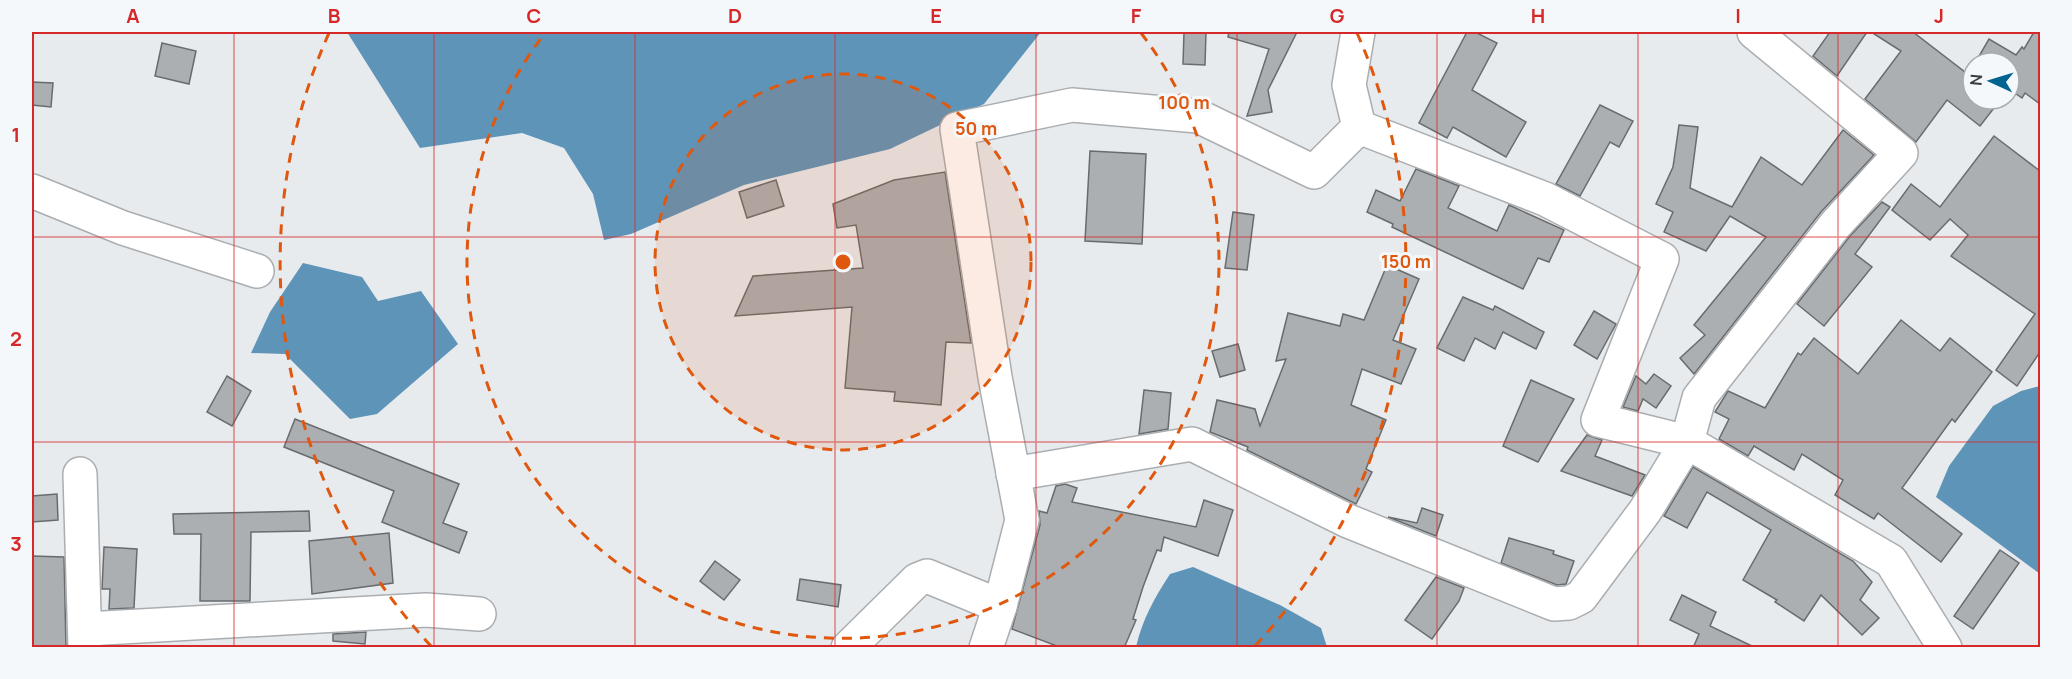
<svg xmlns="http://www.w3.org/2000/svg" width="2072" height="679" viewBox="0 0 2072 679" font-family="Manrope,sans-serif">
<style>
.water{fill:#5f94b9}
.building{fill:#abafb2;stroke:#686c6f;stroke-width:1.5}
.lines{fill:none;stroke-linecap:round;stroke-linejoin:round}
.minor-casing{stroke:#abaeb1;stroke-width:36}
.minor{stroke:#fff;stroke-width:33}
.grid{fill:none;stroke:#d62828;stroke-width:1.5;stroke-opacity:0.55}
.ring{fill:none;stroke:#df580e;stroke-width:3;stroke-dasharray:10 8}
.centre{fill:#df580e;stroke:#f4f8fb;stroke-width:3}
.ring-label{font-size:18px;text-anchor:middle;font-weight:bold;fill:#df580e;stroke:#f4f8fb;stroke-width:6;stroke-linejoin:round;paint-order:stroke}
.neatline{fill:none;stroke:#d62828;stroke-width:2}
.grid-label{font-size:20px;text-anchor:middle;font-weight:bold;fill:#d62828}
</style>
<rect width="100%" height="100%" fill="#e7ebee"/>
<g class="water">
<path d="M347,32H1041L984,104L890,149L744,185L631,234L604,240L593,194L564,148L522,133L420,148Z"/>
<path d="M303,263L362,277L378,301L421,291L458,344L377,414L350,419L285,354L251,353L270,312Z"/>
<path d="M2040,386V574L1936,497L1949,466L1993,406L2021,391Z"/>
<path d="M1193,567L1280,605L1321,628L1327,647H1136C1142,620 1155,597 1170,574Z"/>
</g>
<g class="building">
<path d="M1184,32H1206L1205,65L1183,64Z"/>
<path d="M1229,32H1297L1268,90L1272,112L1247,116L1269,49L1228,37Z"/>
<path d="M1467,32H1475L1497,43L1472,90L1526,122L1506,157L1453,127L1447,138L1419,123Z"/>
<path d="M1830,32H1867L1837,76L1813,56Z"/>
<path d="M1871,32H1913L1969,75L1973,67V99H2001L1980,126L1947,100L1916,142L1865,99L1901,51Z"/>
<path d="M2034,32H2040V104L2025,93L2022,98L2009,89V63H1975L1989,39L2016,55L2022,47L2024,49Z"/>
<path d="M162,43L196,51L189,84L155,76Z"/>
<path d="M32,82L53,83L51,107L32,105Z"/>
<path d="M1600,105L1633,121L1619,147L1610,142L1580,196L1556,184Z"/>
<path d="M1679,125L1698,127L1690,188L1732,207L1761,157L1802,185L1843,130L1874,155L1821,212L1694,374L1680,358L1705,335L1694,325L1766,237L1730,216L1706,251L1664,232L1673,212L1656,204L1673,167Z"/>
<path d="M1994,136L2040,171V352L2017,386L1996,370L2035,314L1951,256L1968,235L1950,219L1930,240L1892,210L1911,184L1940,207Z"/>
<path d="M1090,151L1146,154L1142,244L1085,241Z"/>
<path d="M1416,169L1459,186L1448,208L1497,231L1509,205L1564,230L1549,262L1538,258L1523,289L1392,227L1393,224L1367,212L1376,190L1400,201Z"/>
<path d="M945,172L971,343L946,342L941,405L894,401L895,392L845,388L852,307L735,316L753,276L863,268L856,225L837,228L833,204L894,180Z"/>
<path d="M776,180L784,206L747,218L739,192Z"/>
<path d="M1882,202L1890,207L1855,254L1872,267L1824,326L1797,304L1850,236Z"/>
<path d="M1233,212L1254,215L1247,270L1225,268Z"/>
<path d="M1387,265L1419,279L1393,340L1416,349L1401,384L1362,369L1351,405L1386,420L1366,469L1372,472L1356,504L1247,450L1248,447L1210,432L1217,400L1255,409L1260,426L1286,359L1276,361L1288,313L1340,326L1343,314L1364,320Z"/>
<path d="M1463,297L1493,310L1495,306L1544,332L1536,349L1503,332L1495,349L1475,338L1464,361L1437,348Z"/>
<path d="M1594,311L1616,324L1597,359L1574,345Z"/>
<path d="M1901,320L1940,351L1950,338L1992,372L1955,422L1952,419L1902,488L1962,534L1941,562L1878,513L1874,519L1835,495L1843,480L1802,454L1794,470L1754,446L1748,456L1719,439L1729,419L1715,412L1728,391L1765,408L1798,353L1801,355L1814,338L1858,374Z"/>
<path d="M1238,344L1245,370L1220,377L1212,351Z"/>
<path d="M1654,374L1671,386L1656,408L1643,399L1638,411L1623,407L1636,376L1646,384Z"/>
<path d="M227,376L251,391L232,426L207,412Z"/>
<path d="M1531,380L1574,399L1538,462L1503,446Z"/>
<path d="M1144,390L1171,393L1168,429L1139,434Z"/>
<path d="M295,419L459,484L443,523L467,532L459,553L382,522L394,491L284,447Z"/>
<path d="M1587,435L1602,440L1595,456L1645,475L1632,496L1561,471Z"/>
<path d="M1693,467L1853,561L1872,582L1860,600L1879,618L1862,635L1821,595L1804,621L1775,602L1777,600L1743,580L1771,530L1707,492L1687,528L1664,516Z"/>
<path d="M1065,484L1077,488L1072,502L1196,527L1204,500L1233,510L1218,556L1164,537L1161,551L1157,550L1143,587L1133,619L1136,620L1124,648H1062L1012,629L1040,525L1039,511L1047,513L1056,486Z"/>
<path d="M57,494L58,520L32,522V496Z"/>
<path d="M1422,508L1443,515L1436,536L1388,517L1417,523Z"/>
<path d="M309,511L310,531L251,532L250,601H200L201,534H174L173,514Z"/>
<path d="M389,533L393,583L312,594L309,541Z"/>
<path d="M1509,538L1554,551L1553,554L1574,561L1566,584L1557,585L1501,563Z"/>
<path d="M104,547L137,549L134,608L109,609L110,589H102Z"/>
<path d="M2000,550L2019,563L1973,629L1954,616Z"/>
<path d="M32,556L64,557L66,648H32Z"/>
<path d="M715,561L740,580L724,600L700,581Z"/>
<path d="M1436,577L1464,588L1459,601L1432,639L1405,620Z"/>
<path d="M800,579L841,585L838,607L797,600Z"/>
<path d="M1682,595L1716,612L1710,626L1756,648H1693L1699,634L1670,620Z"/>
<path d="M366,632L365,644L333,641V634Z"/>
</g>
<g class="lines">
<defs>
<g id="minor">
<path d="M1358,32L1349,85L1359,127"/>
<path d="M32,191L123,228L257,271"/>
<path d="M80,474L85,648"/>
<path d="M1013,474L1192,444L1348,521L1554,604L1569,603L1581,597L1645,511L1687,442L1699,398L1836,224L1901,153L1754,32"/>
<path d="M86,629L426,610L479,614"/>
<path d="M848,648L917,580L927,576L1000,606"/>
<path d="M986,648L1000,606L1022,520L995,377L957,129L1072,105L1198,116L1314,172L1359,127L1545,199L1662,259L1598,420L1687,442L1891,561L1945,648"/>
</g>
</defs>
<use href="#minor" class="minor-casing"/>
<use href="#minor" class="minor"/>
</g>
<path class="grid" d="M234,32V648M434,32V648M635,32V648M835,32V648M1036,32V648M1237,32V648M1437,32V648M1638,32V648M1838,32V648M32,237H2040M32,442H2040"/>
<circle cx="843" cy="262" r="188" fill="#df580e" fill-opacity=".12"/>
<g class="ring">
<circle cx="843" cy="262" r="188"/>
<path d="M1141 33A376 376 0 1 1 545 33"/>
<path d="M431 646A563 563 0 0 1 329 33M1357 33A563 563 0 0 1 1255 646"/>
</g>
<circle cx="843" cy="262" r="9" class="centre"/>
<g class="ring-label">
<text x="1184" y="109">100 m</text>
<text x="976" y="135">50 m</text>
<text x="1406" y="268">150 m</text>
</g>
<rect width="2072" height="679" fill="none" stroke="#f4f8fb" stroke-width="66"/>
<g transform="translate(1991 81) rotate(274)"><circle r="28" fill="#f4f8fb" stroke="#aaadaf" stroke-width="1.5"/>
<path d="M0-4.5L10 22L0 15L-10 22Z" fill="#006392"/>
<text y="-9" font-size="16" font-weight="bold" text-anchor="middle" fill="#3b3d3e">N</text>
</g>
<rect x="33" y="33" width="2006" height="613" class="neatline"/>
<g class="grid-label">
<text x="133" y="23">A</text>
<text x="334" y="23">B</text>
<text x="534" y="23">C</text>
<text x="735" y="23">D</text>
<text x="936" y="23">E</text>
<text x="1136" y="23">F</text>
<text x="1337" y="23">G</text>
<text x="1538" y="23">H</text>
<text x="1738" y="23">I</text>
<text x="1939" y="23">J</text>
<text x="16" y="142">1</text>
<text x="16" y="346">2</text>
<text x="16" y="551">3</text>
</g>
</svg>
